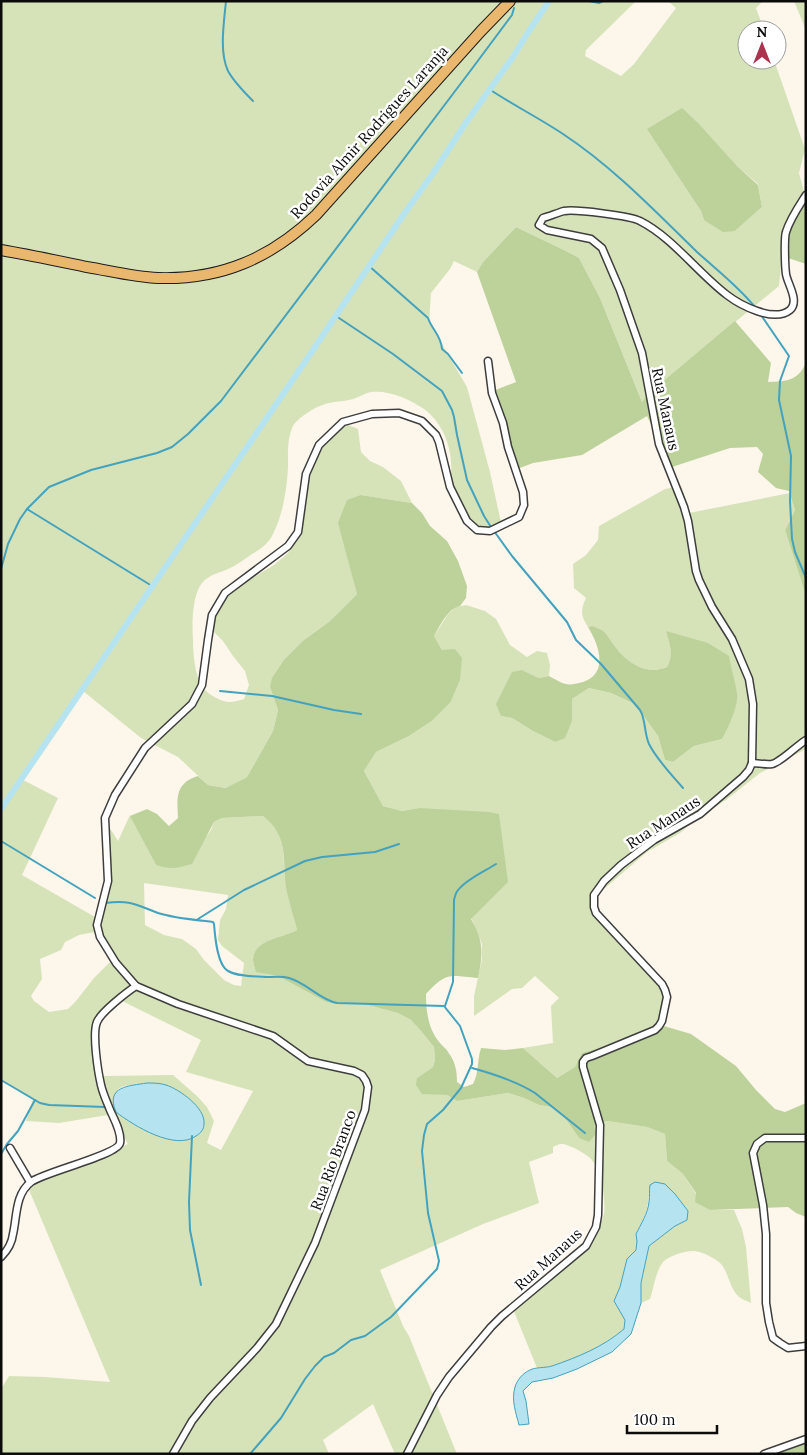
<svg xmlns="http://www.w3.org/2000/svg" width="807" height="1455" font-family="Lora,serif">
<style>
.green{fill:#d6e3b9;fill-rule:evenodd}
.forest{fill:#bdd29a}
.water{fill:#b5e3ef;stroke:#43a2be}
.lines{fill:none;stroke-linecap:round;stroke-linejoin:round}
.stream{stroke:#43a2be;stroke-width:2}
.canal{stroke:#b5e3ef;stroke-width:6}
.street-casing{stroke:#3e3e3e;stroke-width:9}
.primary-casing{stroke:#1c1c1c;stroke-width:12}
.street{stroke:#fff;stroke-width:6}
.primary{stroke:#eab76e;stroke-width:10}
.labels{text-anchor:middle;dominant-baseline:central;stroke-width:5;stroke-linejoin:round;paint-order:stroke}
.street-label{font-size:15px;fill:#0b0b0b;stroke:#fff}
</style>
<rect width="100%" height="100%" fill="#fdf6eb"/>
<g class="green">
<path d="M1 1H636L586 50 585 56 621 76 634 64 676 8 668 1H763L756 8 764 30H747V60H774L805 149 799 173 804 192 792 214 784 234 779 286 648 394 642 402 600 298 579 258 566 251 516 227 483 262 477 272 454 261 450 269 431 293 429 322 467 387 490 472 500 518 504 528 476 535 449 487C456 459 447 426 424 409 409 399 389 390 371 392 365 393 359 397 353 399 342 402 330 401 320 406 313 408 296 420 293 426 287 438 288 454 288 467 287 489 283 514 273 534 269 543 261 549 252 554 245 559 237 565 230 568 220 573 210 574 203 582 192 593 192 625 193 640 193 654 195 677 203 688 209 695 220 701 229 702 234 702 240 700 244 699L249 685 245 671 233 656 223 641 211 629 216 614 224 600 231 592 241 585 274 565 288 553 299 533 306 502 307 489 311 472 322 446 332 436 346 424 358 429 361 452 370 461 383 467 401 481 412 503 361 495 349 561 357 594 330 621 304 640 270 687 278 710 273 731 247 777 227 788 208 785 178 757 141 738 83 691 61 726 23 780 58 798 22 875 95 917 110 882 106 822 118 841 130 815 156 865 200 846 211 830 214 822 222 818 263 816C289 836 281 853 286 880 289 897 293 914 297 930 283 938 253 939 253 960 253 963 255 968 256 971L278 976 326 1002 336 1004H364L398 1013 411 1020 421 1031 434 1047 435 1060 433 1067 417 1078 438 1094 447 1095 457 1101 508 1093 524 1098 539 1105 551 1107 565 1118 579 1138 594 1126 607 1121 647 1127 665 1134 667 1161 683 1174 696 1194 710 1210H734L742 1229 746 1247 751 1303C747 1301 741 1299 738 1296 730 1288 729 1275 722 1265 717 1259 703 1252 695 1251 686 1250 668 1256 663 1262 655 1273 654 1287 650 1299L641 1303V1283L649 1246 675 1226 687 1220 688 1211 675 1194 649 1191C649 1209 644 1218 636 1234L637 1241 636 1250 627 1259 620 1287 614 1300 625 1320 624 1329C603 1346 565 1367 537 1368L513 1309C542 1286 573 1266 594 1234 598 1228 602 1221 604 1214 605 1207 604 1197 603 1191 601 1179 599 1168 591 1159 587 1154 567 1143 561 1144 558 1144 556 1146 553 1147V1153L529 1162 539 1203 483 1224 380 1270 403 1326 409 1336 457 1454H395L373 1404 323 1440 329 1454H1V1389L9 1376 45 1377 110 1382 27 1185 128 1144 117 1125 108 1115 59 1123 26 1121 33 1099 1 1079ZM648 129 736 165 758 184 762 207 735 231 704 220 701 211ZM144 883 228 895 226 909 220 920 218 940 222 946 244 963 241 986 234 985 224 980 204 960 196 949 182 939 164 935 145 925ZM100 931 113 959 94 978 76 1001 68 1009 49 1012 34 1001 31 996 42 979 40 959 61 950 65 942 79 935ZM120 1000 201 1040 186 1072 253 1091 221 1150 207 1143 214 1121 207 1107 197 1096 173 1075 104 1076 97 1075 96 1023ZM147 1083C163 1083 174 1088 187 1097L147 1131 116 1112 118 1089 124 1086Z"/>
<path d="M794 1H806V30Z"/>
<path d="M681 486 686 500 689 513 790 493 795 510 785 530 806 596V749L760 773 726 800 696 819 680 833 647 852 597 895 592 913 667 991V1002L664 1026 632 1039 583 1053 575 1067 557 1078 523 1048 553 1043 551 1006 559 998 535 976 522 988 512 989 474 1016V996L482 959V944L474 924 419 808 402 811 383 806 364 771 376 752 409 736 432 721 450 703 442 650 434 636 448 614 456 607 466 605 485 611 496 619 510 645 527 657 537 651 547 653 550 665 549 676 539 678 522 670 501 716 512 718 533 731 555 742 572 721V699L589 688 611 693 635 704 658 736 665 760 673 762 694 746 722 739 737 694 733 679 667 631C670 645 674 654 667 667 643 676 628 662 613 645 607 638 599 632 592 626L588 627C581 616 580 611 586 598L574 588 573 564 586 555 598 540 599 526 665 489Z"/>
</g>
<g class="forest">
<path d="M682 108 698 123 736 165 758 185 762 207 735 231 723 232 704 220 701 211 647 129Z"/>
<path d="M804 192 806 193V264L782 256 792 214Z"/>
<path d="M516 227 566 251 579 258 600 298 642 402 648 394 735 321 771 363 768 382C786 381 797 382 806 363V596L785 530 795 510 789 491 776 488 758 472 763 454 757 447 730 448 672 467 647 416 582 455 533 463 512 471 493 391 516 382 477 272 483 262Z"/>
<path d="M361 495 412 503 422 513 430 526 447 541 458 561 467 586 466 598 460 606C447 609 440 626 434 636L442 650 455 649 462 658 460 680 450 703 432 721 409 736 376 752 364 771 383 806 402 811 419 808 489 812 499 814 508 882 471 919C484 941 483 954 478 978 449 975 446 972 426 994 426 1011 428 1029 440 1043 442 1046 446 1048 448 1052 455 1061 457 1070 457 1082L464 1087 473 1084C479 1073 477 1060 481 1048L505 1050 523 1048 557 1078 575 1067 582 1053 632 1039 664 1026 691 1034 736 1066 756 1090 775 1109 785 1112 806 1103V1217L796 1213 788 1207 710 1210 695 1202 696 1193 683 1174 667 1161 665 1134 647 1127 607 1121 594 1126 596 1134 589 1142 579 1138 565 1118 551 1107 539 1105 524 1098 508 1093 457 1101 447 1095 422 1094 416 1085 417 1078 433 1067 435 1060 434 1047 421 1031 411 1020 398 1013 364 1004H336L326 1002 278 976 256 972C255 968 253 963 253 960 253 939 283 938 297 930 294 918 290 905 287 892 281 862 291 838 263 816L222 818 214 822 192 864C178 868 170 870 156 865L130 816 147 809 157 814 169 826 178 818C177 798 175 783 198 776L208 785 226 788 247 777 273 731 278 710 270 687 272 678 284 660 304 640 330 621 357 594 338 523 347 500Z"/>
<path d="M592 626C595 627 600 629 603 631 607 634 610 640 613 644 626 662 645 676 667 667 674 654 670 645 666 631L708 643 729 656C731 668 735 681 737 693 739 705 728 728 722 739L694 746 673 762 665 760 658 736 635 704 611 693 589 688 572 699V721L565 738 555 742 533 731 512 718 501 716 496 704 512 672 522 670 539 678 549 676C564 684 566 687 583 682 609 673 599 645 588 627Z"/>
<path d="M806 1441V1454H766Z"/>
</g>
<g class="water">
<path d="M147 1083C154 1083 160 1083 166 1085 179 1089 206 1108 204 1124 204 1129 201 1133 196 1136 175 1151 134 1126 116 1112 105 1086 129 1086 147 1083Z"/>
<path d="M655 1182 665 1184 675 1194 688 1211 687 1220 675 1226 649 1246 641 1283V1303L631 1334 612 1352 577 1369 553 1378 532 1382 523 1391 526 1401 529 1424 519 1425C516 1413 511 1400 515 1387 517 1380 523 1373 530 1370 535 1367 546 1368 552 1366 578 1357 603 1347 624 1329L625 1320 614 1301 620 1287 627 1259 636 1250 637 1241 636 1234C641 1224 648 1213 649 1202 650 1196 649 1191 650 1185Z"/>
</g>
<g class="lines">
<g class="stream">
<path d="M226 1C224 22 219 52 228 71 234 82 244 92 253 101"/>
<path d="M589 1 599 3 603 1"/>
<path d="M489 89C513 105 539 118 563 134 613 167 655 211 697 252 717 270 738 286 755 307"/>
<path d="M369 266 428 318C432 330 441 335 442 349L448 354 462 373"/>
<path d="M761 315 789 356 780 381 779 400 791 456 790 501 792 539 795 552 806 578"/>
<path d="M336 316 393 354 442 391 452 410 454 417 457 435 467 480 484 516 491 527"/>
<path d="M27 509 152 586"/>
<path d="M494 531 512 556 567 622 576 640 601 664 640 710C646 720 644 733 649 744 657 760 671 774 683 788"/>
<path d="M1 569 8 544 20 519 27 509 49 487 91 470 157 453 172 447 188 434 221 401 474 66 512 15 514 8"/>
<path d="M220 691 272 696 334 710 361 714"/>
<path d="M1 841 95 898"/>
<path d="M105 903C131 900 134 904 158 913 173 918 196 920 213 922L214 924C215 936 217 965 228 971 239 977 254 976 266 977 273 977 282 976 289 978 307 983 320 1000 337 1003L444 1006 460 1026 472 1059V1064L461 1088 443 1110 427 1124 424 1135 422 1151 428 1213 439 1261 437 1269 391 1317 365 1336 351 1340 334 1353 324 1357 315 1366 305 1379 281 1418 250 1454"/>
<path d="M198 919 244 890 305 861 322 857 375 852 399 844"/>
<path d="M445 1006 453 982 454 900C455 896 456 891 459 889 467 879 485 871 496 864"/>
<path d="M472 1068C494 1074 516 1081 535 1093L585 1133"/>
<path d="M1 1080 40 1103 49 1105 105 1107"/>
<path d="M192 1136 189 1202 190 1230 201 1285"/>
<path d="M1 1154 7 1144 18 1131 35 1100"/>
</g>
<path class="canal" d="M1 809 313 350 404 214 434 172 465 124 513 57 527 34 549 1"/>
<defs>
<g id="street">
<path d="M752 763C758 763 766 765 772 764 781 762 796 746 806 740"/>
<path d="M806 1138H765L757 1144 753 1153 763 1205 766 1234V1303L769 1322 773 1338 780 1343 788 1348 806 1346"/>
<path d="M10 1148 30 1182"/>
<path d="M1 1257C7 1251 12 1243 13 1234 17 1217 15 1194 31 1182 44 1172 118 1155 120 1143 122 1133 114 1119 110 1110 107 1102 103 1094 101 1085 98 1072 92 1034 97 1022 101 1012 127 992 136 986"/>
<path d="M173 1454 192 1421 210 1398 257 1348 276 1324 315 1243 365 1110 368 1087 366 1081 362 1075 354 1071 308 1061 273 1036 178 1004 136 986 116 963 100 937 97 925 108 881 105 818 115 795 145 748 192 704 202 685 208 640 212 615 225 593 288 546 298 532 306 474 319 445 343 422 372 414 399 413 422 421 436 435 439 442 450 487 467 521 477 530 490 531 519 517 524 505 523 492 508 447 503 423 492 393 488 361"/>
<path d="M407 1454 437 1395 449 1377 491 1327 502 1316 586 1246 596 1227 598 1215 600 1125 583 1067V1062L586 1058 592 1056 655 1030 659 1026 662 1021 667 997 665 990 662 984 596 913 594 907V895L604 881 621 865 654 840 700 814 743 777 749 770 752 763 753 704 749 679 732 639 712 607 699 580 696 571 688 521 684 507 659 444 642 353 620 290 602 248 591 239 547 230 539 225 543 218C550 216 557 213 564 211 575 209 631 216 640 221 672 237 698 273 727 295 740 305 774 323 790 310 800 301 787 283 786 274 785 267 784 238 786 232 790 219 799 206 806 195"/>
<path d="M764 1454 806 1439"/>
</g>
<path id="primary" d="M1 250C30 255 58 261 87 267 111 271 134 277 158 278 221 280 271 258 316 215L481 31 510 1"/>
</defs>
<use href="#street" class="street-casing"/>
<use href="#primary" class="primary-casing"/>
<use href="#street" class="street"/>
<use href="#primary" class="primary"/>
</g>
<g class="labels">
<g class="street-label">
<text transform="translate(369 132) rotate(-48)">Rodovia Almir Rodrigues Laranja</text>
<text transform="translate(666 409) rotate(78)">Rua Manaus</text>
<text transform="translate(663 822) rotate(-33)">Rua Manaus</text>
<text transform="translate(333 1160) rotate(-70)">Rua Rio Branco</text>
<text transform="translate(548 1259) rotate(-42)">Rua Manaus</text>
</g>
</g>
<rect width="807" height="1455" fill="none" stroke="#0b0b0b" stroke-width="5"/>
<g transform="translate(762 45)"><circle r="24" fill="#ffffff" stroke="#9d9d9d"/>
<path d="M0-4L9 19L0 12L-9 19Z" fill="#ac324d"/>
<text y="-8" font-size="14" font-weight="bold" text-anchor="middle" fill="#0b0b0b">N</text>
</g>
<path d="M627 1425v8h90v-8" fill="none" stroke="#0b0b0b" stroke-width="2.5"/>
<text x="634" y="1425" font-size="15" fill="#0b0b0b" stroke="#ffffff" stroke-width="4" paint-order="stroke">100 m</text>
</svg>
